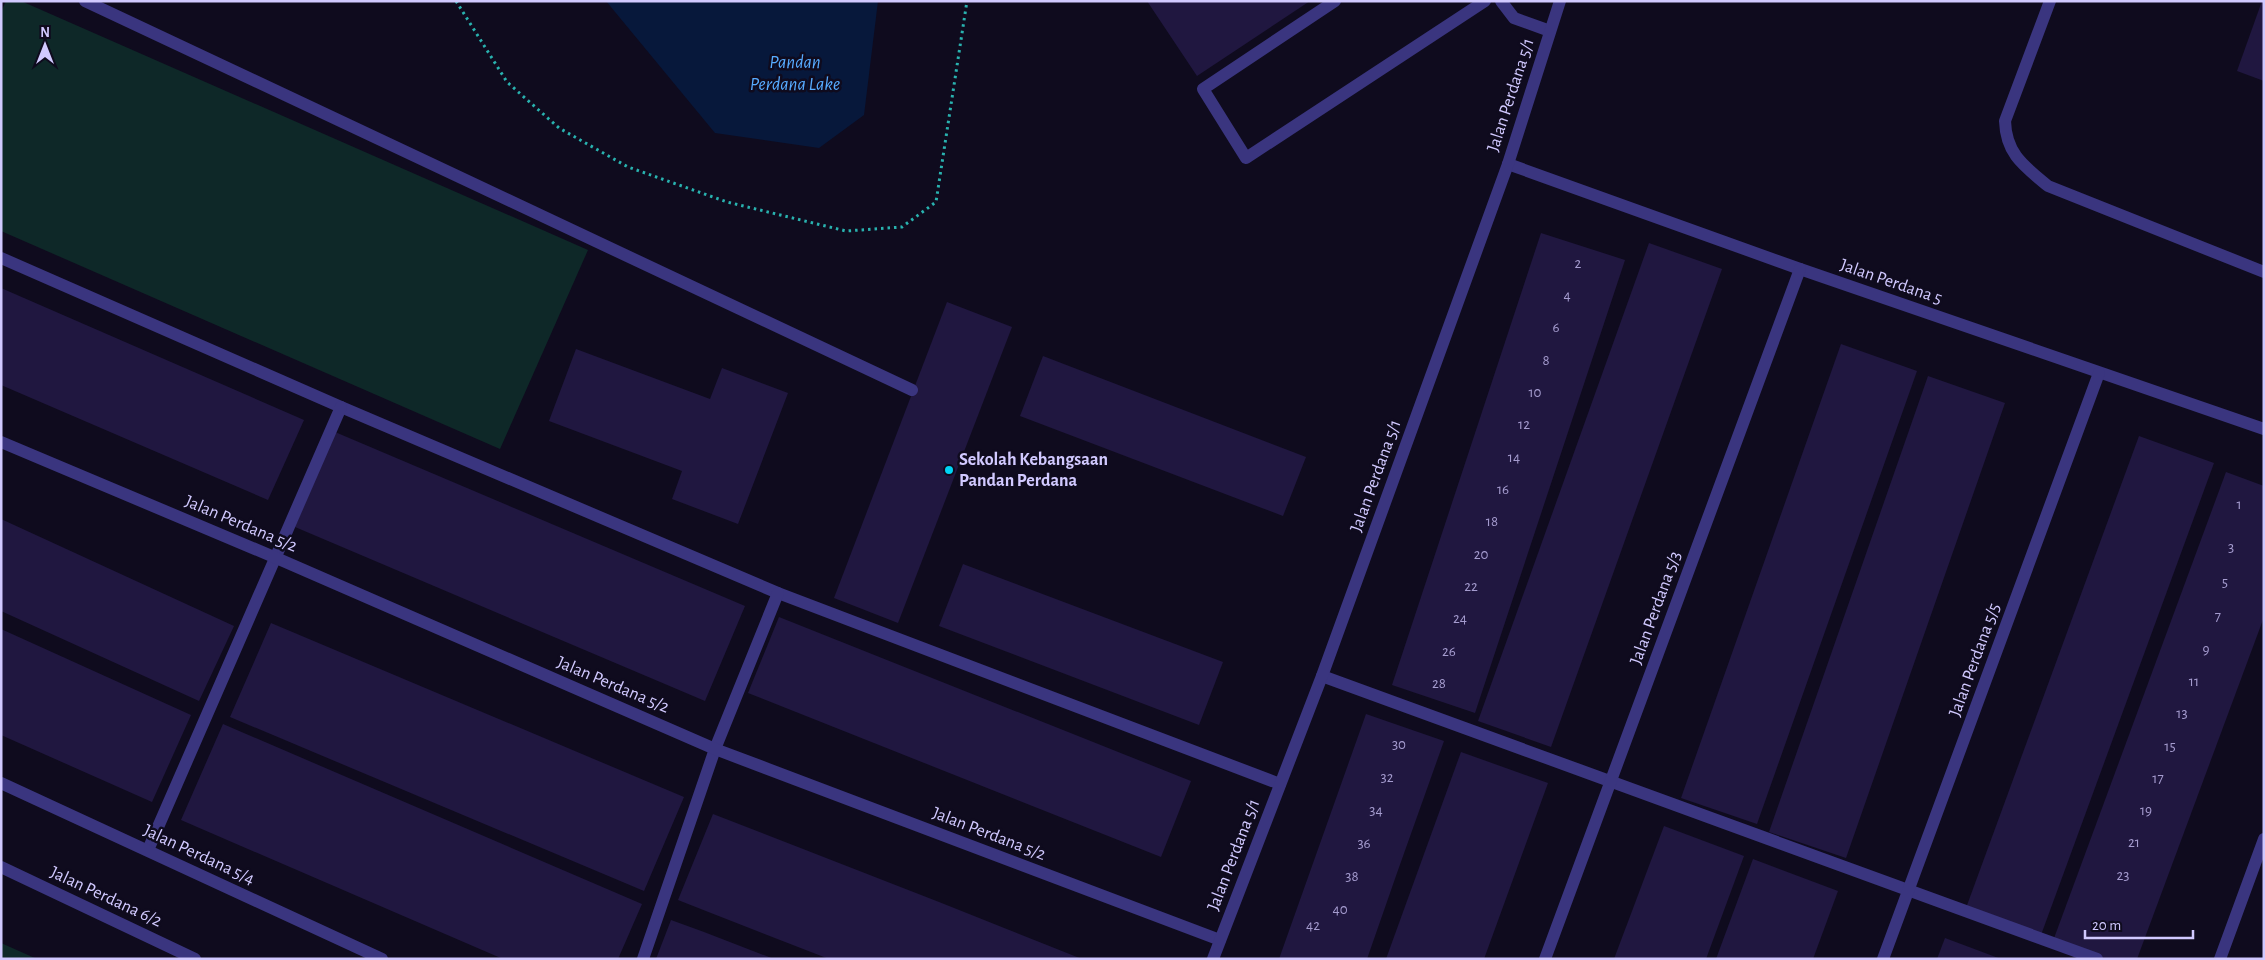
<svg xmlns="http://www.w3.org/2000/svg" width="2265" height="960" font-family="'Alegreya Sans',sans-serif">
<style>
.green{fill:#0e2828}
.water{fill:#07183b}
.building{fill:#201740}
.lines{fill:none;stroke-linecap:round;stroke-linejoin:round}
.path{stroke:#29b2af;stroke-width:3;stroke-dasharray:2.5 4;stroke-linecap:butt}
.service{stroke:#3a357f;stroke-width:12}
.minor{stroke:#3a357f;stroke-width:12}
.tertiary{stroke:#3a357f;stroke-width:12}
.poi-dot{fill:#00d3f4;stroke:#0f0b1e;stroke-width:2}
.labels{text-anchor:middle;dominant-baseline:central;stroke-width:5;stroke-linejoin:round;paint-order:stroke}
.number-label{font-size:15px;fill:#a59ccf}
.street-label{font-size:18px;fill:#d1c9ff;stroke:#0f0b1e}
.poi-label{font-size:18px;font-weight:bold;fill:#d1c9ff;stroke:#0f0b1e;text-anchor:start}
.water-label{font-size:19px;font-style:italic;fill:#57abff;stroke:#0f0b1e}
</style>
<rect width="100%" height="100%" fill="#0f0b1e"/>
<g class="green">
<path d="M6 1H21L588 250 500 449 1 231V12Z"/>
<path d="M1 943 37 959H1Z"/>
</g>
<path class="water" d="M606 1H878L864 115 819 148 715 133Z"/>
<g class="building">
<path d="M1147 1H1310L1197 76Z"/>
<path d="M2262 1H2264V81L2237 71Z"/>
<path d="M1541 233 1625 260 1475 713 1392 685Z"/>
<path d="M1649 243 1722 269 1551 747 1478 721Z"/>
<path d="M1 288 304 420 268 500 1 385Z"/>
<path d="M947 302 1012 327 898 623 834 598Z"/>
<path d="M1841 344 1917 371 1757 824 1681 798Z"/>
<path d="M576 349 710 399 722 368 788 393 738 524 672 499 682 471 549 421Z"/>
<path d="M1043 356 1306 457 1283 516 1020 416Z"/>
<path d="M1928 376 2005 403 1846 858 1769 832Z"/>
<path d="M335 432 745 606 705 701 295 527Z"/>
<path d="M2139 436 2214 463 2041 935 1966 908Z"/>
<path d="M2226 472 2264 486V617L2137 959H2102L2053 941Z"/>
<path d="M1 519 234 626 199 701 1 611Z"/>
<path d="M963 564 1223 662 1199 725 939 626Z"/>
<path d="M779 617 1191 781 1161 857 748 693Z"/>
<path d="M271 623 684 797 644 891 230 717Z"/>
<path d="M1 629 191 715 152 802 1 735Z"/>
<path d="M1366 714 1444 741 1397 873 1367 959H1279Z"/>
<path d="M223 724 642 904 618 959H503L181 820Z"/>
<path d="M1461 752 1548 783 1484 959H1386Z"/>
<path d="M713 814 939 902 1082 959H829L711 913 678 900Z"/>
<path d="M1664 826 1744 856 1706 959H1614Z"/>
<path d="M1753 859 1838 891 1813 959H1716Z"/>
<path d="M671 920 704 932 774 959H656Z"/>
<path d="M1945 938 2001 959H1937Z"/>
</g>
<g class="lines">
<path class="path" d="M456 1 507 82 559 128 628 167 727 202 846 231 902 227 936 202 967 1"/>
<g class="service">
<path d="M85 1 912 390"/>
<path d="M2050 1 2005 121C2006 154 2024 166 2048 186L2264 272"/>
<path d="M1 258 341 407 778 593 1280 784"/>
<path d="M1322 676 2097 959"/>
<path d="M148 850 341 407"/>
<path d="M643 959 715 749 778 593"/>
</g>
<g class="minor">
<path d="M1335 1 1203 89 1246 158 1485 1"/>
<path d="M1501 1 1514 18 1550 31"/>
<path d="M1508 164 1800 269 2264 429"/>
<path d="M1 442 274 557 715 749 1220 940"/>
<path d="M1 783 382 959"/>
<path d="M1213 959 1322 676 1508 164 1560 1"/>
<path d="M1545 959 1800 269"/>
<path d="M1883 959 2099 373"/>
<path d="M2220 959 2264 839"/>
</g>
<path class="tertiary" d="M1 867 195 959"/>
</g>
<circle class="poi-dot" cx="949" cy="470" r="5"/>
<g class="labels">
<g class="number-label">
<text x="1578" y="263">2</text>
<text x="1567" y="295">4</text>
<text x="1556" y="327">6</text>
<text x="1546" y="360">8</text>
<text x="1535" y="392">10</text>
<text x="1524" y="424">12</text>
<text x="1514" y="457">14</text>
<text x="1503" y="489">16</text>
<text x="2239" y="504">1</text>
<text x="1492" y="521">18</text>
<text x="2231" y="547">3</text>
<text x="1481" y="554">20</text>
<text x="2225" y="582">5</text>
<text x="1471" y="586">22</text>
<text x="2218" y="616">7</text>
<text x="1460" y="618">24</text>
<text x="2206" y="649">9</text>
<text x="1449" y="651">26</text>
<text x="2194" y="681">11</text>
<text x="1439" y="683">28</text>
<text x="2182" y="713">13</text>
<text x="1399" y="744">30</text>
<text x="2170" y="746">15</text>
<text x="1387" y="777">32</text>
<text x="2158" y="778">17</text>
<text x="1376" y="810">34</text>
<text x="2146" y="810">19</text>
<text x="2134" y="842">21</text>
<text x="1364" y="843">36</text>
<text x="2123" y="875">23</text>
<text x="1352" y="876">38</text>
<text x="1340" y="909">40</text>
<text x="1313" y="925">42</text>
</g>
<g class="street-label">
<text transform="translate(1511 95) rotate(-72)">Jalan Perdana 5/1</text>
<text transform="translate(1891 282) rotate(19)">Jalan Perdana 5</text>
<text transform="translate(1376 476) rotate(-70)">Jalan Perdana 5/1</text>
<text transform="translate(241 524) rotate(23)">Jalan Perdana 5/2</text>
<text transform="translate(1656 608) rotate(-70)">Jalan Perdana 5/3</text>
<text transform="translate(1975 660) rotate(-70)">Jalan Perdana 5/5</text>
<text transform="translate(613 685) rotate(23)">Jalan Perdana 5/2</text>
<text transform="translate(989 834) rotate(21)">Jalan Perdana 5/2</text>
<text transform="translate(199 855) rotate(25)">Jalan Perdana 5/4</text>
<text transform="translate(1234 855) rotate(-69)">Jalan Perdana 5/1</text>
<text transform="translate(106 897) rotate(25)">Jalan Perdana 6/2</text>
</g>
<g class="poi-label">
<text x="959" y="460">Sekolah Kebangsaan<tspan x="959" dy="21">Pandan Perdana</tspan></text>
</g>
<g class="water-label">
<text x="795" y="62">Pandan<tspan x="795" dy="22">Perdana Lake</tspan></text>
</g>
</g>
<rect width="2265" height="960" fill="none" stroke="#d1c9ff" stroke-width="5"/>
<g transform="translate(45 45)" stroke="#0f0b1e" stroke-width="4" paint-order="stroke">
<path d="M0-4L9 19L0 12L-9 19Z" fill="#d1c9ff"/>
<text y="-8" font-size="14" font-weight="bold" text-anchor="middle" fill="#d1c9ff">N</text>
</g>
<path d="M2085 930v8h108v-8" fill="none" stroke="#d1c9ff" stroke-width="2.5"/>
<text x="2092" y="930" font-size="15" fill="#d1c9ff" stroke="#0f0b1e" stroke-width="4" paint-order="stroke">20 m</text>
</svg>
